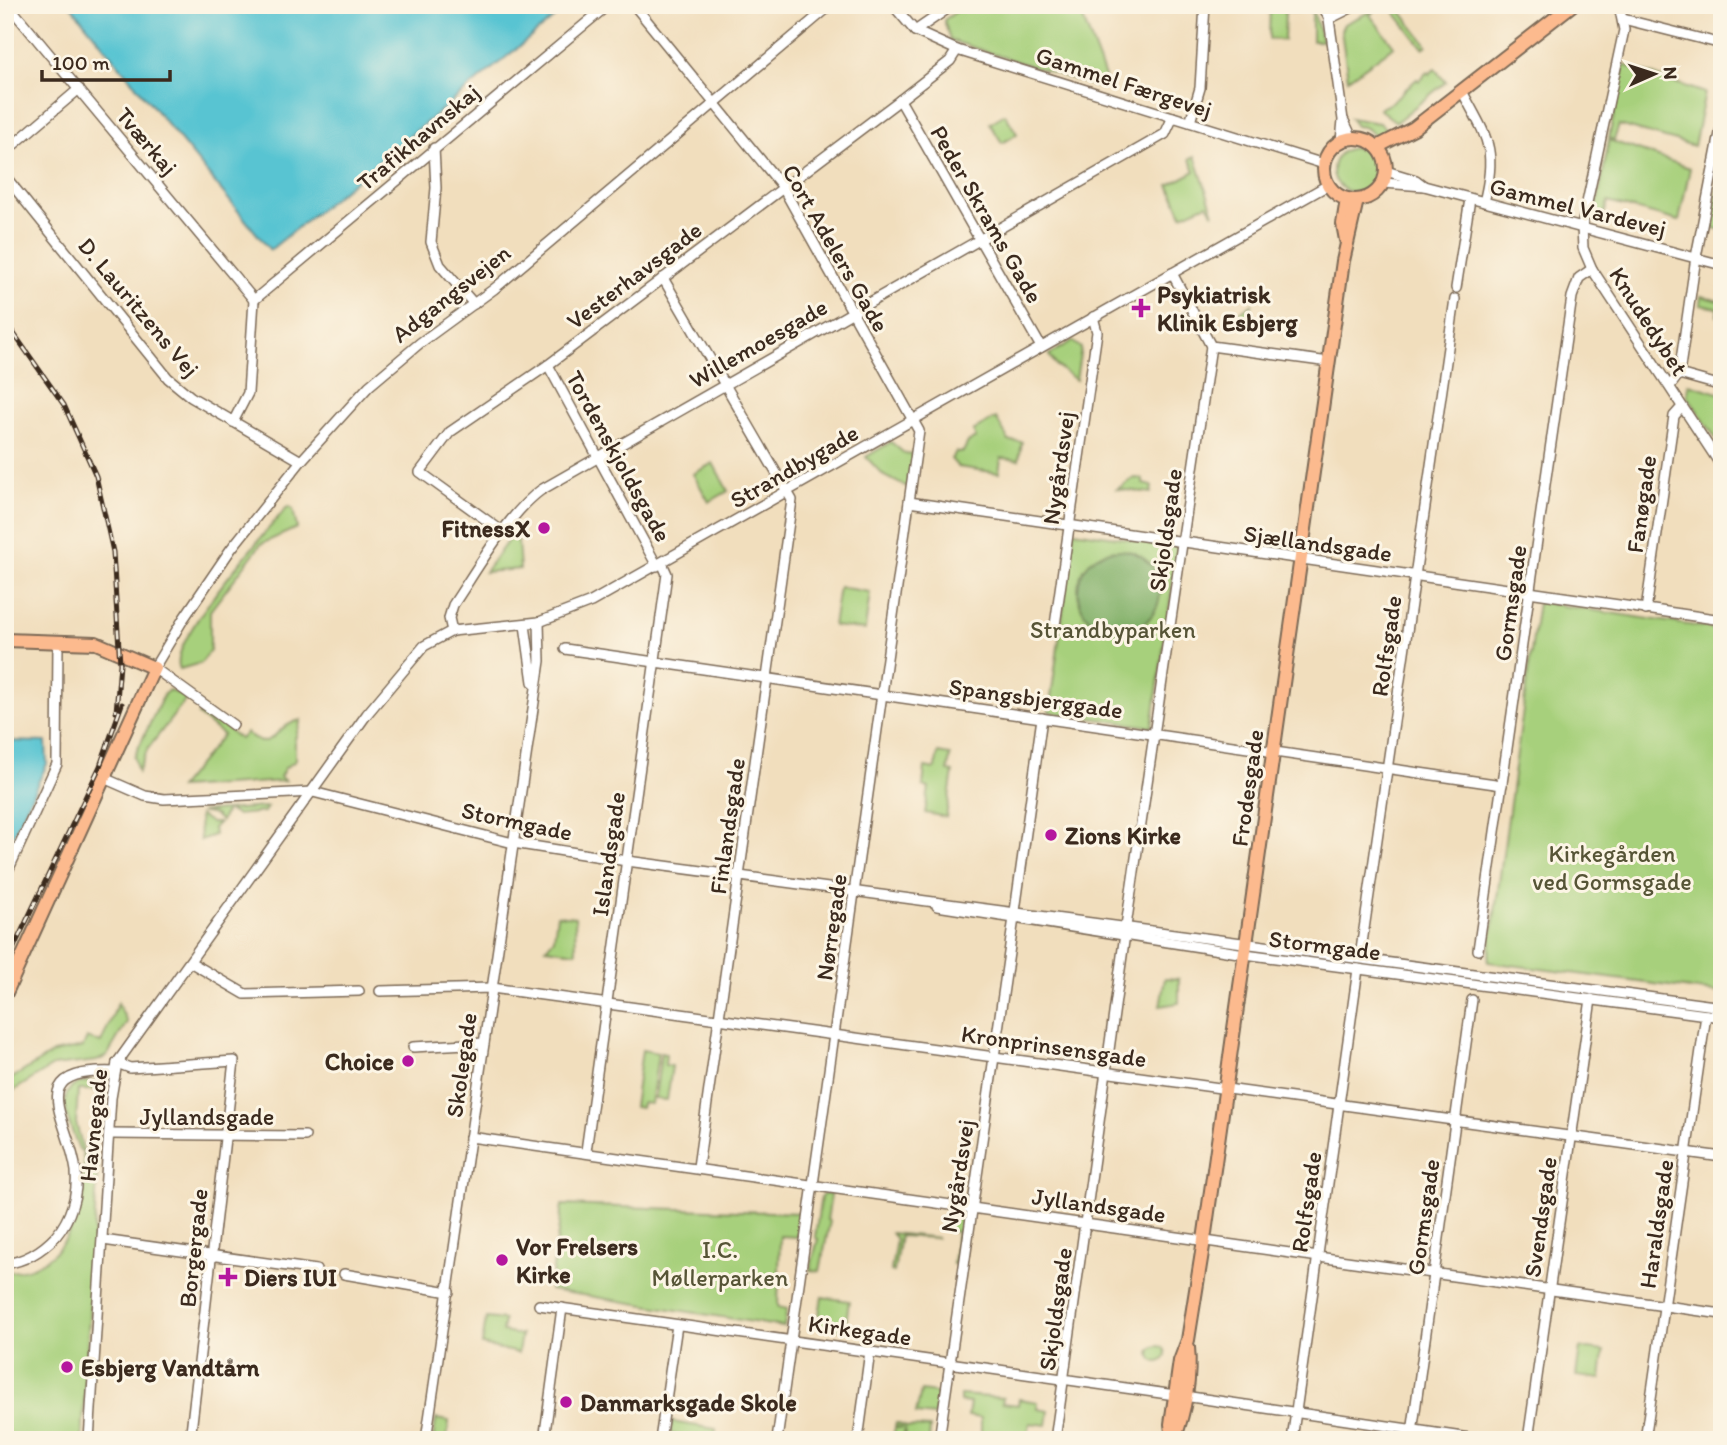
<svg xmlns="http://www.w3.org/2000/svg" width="1727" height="1445" font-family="Itim,sans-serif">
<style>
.green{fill:#a7d07c;stroke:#717d4d;stroke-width:2}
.forest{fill:#85b26c;stroke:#606e45;stroke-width:2}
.water{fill:#59c4d2;stroke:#4a7778;stroke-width:2}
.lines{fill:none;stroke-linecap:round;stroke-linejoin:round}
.minor-casing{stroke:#7b6956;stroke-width:12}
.major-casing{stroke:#7b6956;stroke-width:16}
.minor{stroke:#fff;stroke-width:9}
.major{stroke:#fcba8e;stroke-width:12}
.rail-casing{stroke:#3b2a1e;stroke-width:5}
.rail{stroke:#fcf5e5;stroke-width:2.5;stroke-dasharray:8;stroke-linecap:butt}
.poi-dot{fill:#b5179e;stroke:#fcf5e5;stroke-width:2.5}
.labels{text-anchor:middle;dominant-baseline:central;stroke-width:6;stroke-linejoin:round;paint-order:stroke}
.street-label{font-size:24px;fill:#3b2a1e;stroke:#fcf5e5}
.poi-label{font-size:24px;font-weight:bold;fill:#3b2a1e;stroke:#fcf5e5;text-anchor:start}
.park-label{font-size:24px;fill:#565436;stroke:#fcf5e5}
</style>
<rect width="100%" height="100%" fill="#fcf5e5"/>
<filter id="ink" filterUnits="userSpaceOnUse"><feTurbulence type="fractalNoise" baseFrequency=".0143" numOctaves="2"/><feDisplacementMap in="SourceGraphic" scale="14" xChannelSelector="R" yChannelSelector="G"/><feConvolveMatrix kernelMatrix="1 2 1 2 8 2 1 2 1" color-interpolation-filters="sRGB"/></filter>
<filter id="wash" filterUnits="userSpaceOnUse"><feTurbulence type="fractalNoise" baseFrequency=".00686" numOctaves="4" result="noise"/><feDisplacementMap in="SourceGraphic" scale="28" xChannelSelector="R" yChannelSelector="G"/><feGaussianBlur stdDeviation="1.57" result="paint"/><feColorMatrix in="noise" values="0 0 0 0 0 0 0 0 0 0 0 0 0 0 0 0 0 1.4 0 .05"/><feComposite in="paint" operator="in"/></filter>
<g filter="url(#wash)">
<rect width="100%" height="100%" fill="#f1debd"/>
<g class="green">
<path d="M966 5H1078L1105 77 1100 88 950 40 944 20Z"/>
<path d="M1270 5 1312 6 1322 41H1312V11H1285L1284 40 1269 39Z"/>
<path d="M1389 5H1396L1427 45 1423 48Z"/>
<path d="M1376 9 1370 15 1394 46 1348 79 1341 30 1344 24Z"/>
<path d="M1624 65 1705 93 1694 146 1619 125 1614 140 1609 138Z"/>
<path d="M1435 69 1446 82 1396 122 1379 109 1389 104 1417 79 1419 81 1427 72 1429 74Z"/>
<path d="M1005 114 1017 134 1002 143 990 123Z"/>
<path d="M1350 118 1379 123 1391 133 1376 136 1364 127 1356 126Z"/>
<path d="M1609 140 1690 168 1679 221 1608 202 1603 218 1595 216Z"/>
<circle cx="1355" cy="170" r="22"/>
<path d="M1195 156 1214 214 1207 204 1182 215 1169 185 1195 171 1190 159Z"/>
<path d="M1720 176H1722V230L1711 227Z"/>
<path d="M1701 296 1722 302V316L1717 315 1718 308 1700 305Z"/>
<path d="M1252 304 1249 322 1229 319Z"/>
<path d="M1072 341 1081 348 1076 380 1057 366 1049 355Z"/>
<path d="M1689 384 1722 394V448L1687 395Z"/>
<path d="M996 418 1009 441 1022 442 1019 460 1001 458 999 473 958 467 951 459 956 452H963L968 442 976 438 973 431Z"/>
<path d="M891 442 904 453 914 454 907 487 884 476 866 457Z"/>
<path d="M713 463 728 491 709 502 693 474Z"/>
<path d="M1134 478 1143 479V484L1152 486 1151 493 1117 489Z"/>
<path d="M288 506 293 509 297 528 261 544 210 611V651L201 663 180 669C165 643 268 530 288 506Z"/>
<path d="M517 528 520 569 485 572Z"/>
<path d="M1074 531 1178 546 1152 727 1049 712Z"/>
<path d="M839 587 870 592 865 630 833 626Z"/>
<path d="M1538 602 1722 630V993L1488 962Z"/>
<path d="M169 690 187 698 147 750 138 772 134 757 164 694Z"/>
<path d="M203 710 240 739 246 733 260 742C274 743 279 724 301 720L295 739V761L285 768 280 777 285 781 179 788 223 735 198 715Z"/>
<path d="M938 753 950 755 948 771 953 772 946 817 925 813 929 788 923 786 925 767 935 769Z"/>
<path d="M267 807 264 812 237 815 226 810 221 821 215 815 200 812Z"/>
<path d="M199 815 211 823H218L213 828 214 835 200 840Z"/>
<path d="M557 915 575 917 576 952 546 948 554 938Z"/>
<path d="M1165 978 1179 979V1003L1160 1006Z"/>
<path d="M118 1003 127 1022 107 1056 97 1061 53 1066 5 1096V1083L9 1080 53 1053 83 1047 87 1038 101 1043Z"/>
<path d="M642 1050 658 1053 651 1104 642 1103 641 1108 634 1107Z"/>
<path d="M661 1053 666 1054 665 1065 672 1066 667 1100 655 1099Z"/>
<path d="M94 1081 101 1090H78L76 1123 84 1153 79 1149C69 1121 47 1083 94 1081Z"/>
<path d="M83 1154 98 1160 82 1440H5V1272C67 1272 89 1205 83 1154Z"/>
<path d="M825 1194 831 1195 827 1220 830 1221 820 1271 810 1270 818 1239 815 1237 821 1196Z"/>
<path d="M562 1205 799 1213 797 1237 780 1236 778 1307 787 1309 784 1327 550 1290Z"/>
<path d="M950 1210 962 1214 956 1264H953L957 1232 946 1230Z"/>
<path d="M891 1233 938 1238 900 1236 894 1272 891 1271 896 1239Z"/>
<path d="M822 1297 849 1301 845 1330 817 1326Z"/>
<path d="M486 1318 504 1320 502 1332 521 1335 518 1353 482 1345Z"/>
<circle cx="1158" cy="1354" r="8"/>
<path d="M1580 1348 1604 1351 1601 1379 1576 1376Z"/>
<path d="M921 1391 937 1393 935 1416 916 1414Z"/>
<path d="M960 1395 1003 1398 1002 1403 1018 1405 1019 1399 1038 1402V1409L1049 1411 1047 1425 1030 1423 1027 1440H981V1418L968 1416 970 1403 960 1402Z"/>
<path d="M436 1419 449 1421 447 1440H433Z"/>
<path d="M672 1422 716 1429 715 1440 670 1434Z"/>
<path d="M896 1423 907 1427 930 1428 929 1440 905 1438V1428L903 1439 893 1438 895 1428H903L895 1427Z"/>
</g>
<circle class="forest" cx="1119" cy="591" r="41"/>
<g class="water">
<path d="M70 5H570L270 250Z"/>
<path d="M5 741 46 742 47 764 5 852Z"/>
</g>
</g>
<g filter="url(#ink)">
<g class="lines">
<defs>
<g id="minor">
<path d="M634 5 782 186 919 431 777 1440"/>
<path d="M893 5 915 31 957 50 1324 164"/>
<path d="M1323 5 1329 19 1343 120 1341 141"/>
<path d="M1619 5 1624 30 1582 226 1583 248 1592 269 1722 467"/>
<path d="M10 7 254 300"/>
<path d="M1329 19 1357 5"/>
<path d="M1623 19 1722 44"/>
<path d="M915 31 953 5"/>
<path d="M1462 91C1486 137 1498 147 1484 202"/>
<path d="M900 100 1041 347"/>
<path d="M1344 121 1352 138"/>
<path d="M1190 122 1200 88 1205 5"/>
<path d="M434 148 436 188 431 242 440 265 474 304"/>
<path d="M5 152 79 89"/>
<path d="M1386 171 1416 180 1424 186"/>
<path d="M5 176 168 378 191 397 301 461"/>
<path d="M1383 183 1424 186 1722 265"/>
<path d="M1172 273 1211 346 1329 362"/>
<path d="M663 278 792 500 698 1167"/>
<path d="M1456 288 1470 199"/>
<path d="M254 300 608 5"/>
<path d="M548 365 657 566"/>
<path d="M1679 374 1722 386"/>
<path d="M1670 386 1679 374 1696 257 1722 123"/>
<path d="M233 422 248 393 254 300"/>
<path d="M909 502 1722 620"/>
<path d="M503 532 420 472 450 432 548 365 900 100 950 61 957 50"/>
<path d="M1646 610 1674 416 1682 407"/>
<path d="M525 625 533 682"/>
<path d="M1055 625 1097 332 1093 317"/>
<path d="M452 631 449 618 453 605C476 571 508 514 541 490L1165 134 1173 117"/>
<path d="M565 649 1502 785"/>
<path d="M233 725 154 668 184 618 231 549 301 461 369 386 420 343 494 289 831 5"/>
<path d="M106 779 145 796 164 799 313 792 513 843 627 861 1722 1007"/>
<path d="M5 877 57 764 58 642"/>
<path d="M937 906 1245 954 1722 1017"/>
<path d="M1015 911 1042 718"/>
<path d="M1126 926 1211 346"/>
<path d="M1478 950 1572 297 1579 278 1592 269"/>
<path d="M1360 957 1455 299"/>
<path d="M190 962 245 994 359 991"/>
<path d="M380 991 492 988 1722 1157"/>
<path d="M413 1047 484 1043"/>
<path d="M117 1063 130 1068 234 1061 190 1440"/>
<path d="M109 1134 305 1136"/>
<path d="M470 1137 1722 1314"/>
<path d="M586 1151 667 574 662 563"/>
<path d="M103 1240 316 1270"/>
<path d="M5 1264C26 1261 42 1251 56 1236 71 1218 78 1194 76 1171 69 1118 21 1069 114 1072"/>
<path d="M344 1274 449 1292"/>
<path d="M539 1305 1175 1395"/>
<path d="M1184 1396 1483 1440"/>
<path d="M89 1440 111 1098 117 1063 367 714 424 646 452 631 539 622 591 602 1328 185"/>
<path d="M426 1440 540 661 539 622"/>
<path d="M544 1440 562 1308"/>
<path d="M660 1440 677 1325"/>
<path d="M858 1440 870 1351"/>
<path d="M939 1440 1014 918"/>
<path d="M1055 1440 1125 934"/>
<path d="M1292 1440 1358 969"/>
<path d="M1411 1440 1472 1000"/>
<path d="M1528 1440 1591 999"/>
<path d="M1645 1440 1706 1015"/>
</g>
<g id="major">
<circle cx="1355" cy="169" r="31"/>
<path d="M1377 147 1414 128 1572 5"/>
<path d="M1346 240 1343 224 1347 199"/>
<path d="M5 640 96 643 154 668 5 995"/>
<path d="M1174 1439C1185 1412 1191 1377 1188 1347"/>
<path d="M1173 1440 1171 1424 1180 1361 1188 1340 1204 1240 1343 261 1357 200"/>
</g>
</defs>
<use href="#minor" class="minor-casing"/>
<use href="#major" class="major-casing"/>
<use href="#minor" class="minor"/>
<use href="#major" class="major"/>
<defs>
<g id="rail">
<path d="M5 321 64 405 96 476 113 552 120 664 116 712"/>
<path d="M5 966 100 766 122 704"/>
</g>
</defs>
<use href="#rail" class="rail-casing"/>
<use href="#rail" class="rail"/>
</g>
</g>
<g class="poi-dot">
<path d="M1137.5 297.5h7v7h7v7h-7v7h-7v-7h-7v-7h7z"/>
<circle cx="544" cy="528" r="7"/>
<circle cx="1051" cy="835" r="7"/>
<circle cx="408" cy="1061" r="7"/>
<circle cx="502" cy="1260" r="7"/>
<path d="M224.5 1266.5h7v7h7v7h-7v7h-7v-7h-7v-7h7z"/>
<circle cx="67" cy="1367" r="7"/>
<circle cx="566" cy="1402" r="7"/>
</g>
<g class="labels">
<g class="street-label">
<text transform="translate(1124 82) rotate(18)">Gammel Færgevej</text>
<text transform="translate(418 137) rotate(-40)">Trafikhavnskaj</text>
<text transform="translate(147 141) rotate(50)">Tværkaj</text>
<text transform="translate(1578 207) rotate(14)">Gammel Vardevej</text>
<text transform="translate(987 214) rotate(60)">Peder Skrams Gade</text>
<text transform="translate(836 248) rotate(60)">Cort Adelers Gade</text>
<text transform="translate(634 275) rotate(-37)">Vesterhavsgade</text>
<text transform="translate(451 293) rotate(-38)">Adgangsvejen</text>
<text transform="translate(139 307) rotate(50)">D. Lauritzens Vej</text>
<text transform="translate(1649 321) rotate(57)">Knudedybet</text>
<text transform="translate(758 343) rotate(-30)">Willemoesgade</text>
<text transform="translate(619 456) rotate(61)">Tordenskjoldsgade</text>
<text transform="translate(794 466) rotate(-30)">Strandbygade</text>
<text transform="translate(1058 468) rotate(-82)">Nygårdsvej</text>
<text transform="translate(1641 504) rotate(-82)">Fanøgade</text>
<text transform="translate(1165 530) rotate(-82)">Skjoldsgade</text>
<text transform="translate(1318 543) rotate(8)">Sjællandsgade</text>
<text transform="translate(1510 603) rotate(-82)">Gormsgade</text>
<text transform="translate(1386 646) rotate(-82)">Rolfsgade</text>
<text transform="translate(1036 698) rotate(8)">Spangsbjerggade</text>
<text transform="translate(1247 788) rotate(-82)">Frodesgade</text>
<text transform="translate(517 821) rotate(12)">Stormgade</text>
<text transform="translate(727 826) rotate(-82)">Finlandsgade</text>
<text transform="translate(608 854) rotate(-82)">Islandsgade</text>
<text transform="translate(831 927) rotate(-82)">Nørregade</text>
<text transform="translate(1325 945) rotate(7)">Stormgade</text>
<text transform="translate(1054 1046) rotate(8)">Kronprinsensgade</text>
<text transform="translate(461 1065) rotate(-82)">Skolegade</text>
<text x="207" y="1116">Jyllandsgade</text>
<text transform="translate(93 1125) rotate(-84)">Havnegade</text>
<text transform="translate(957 1176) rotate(-81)">Nygårdsvej</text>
<text transform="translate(1306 1202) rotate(-82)">Rolfsgade</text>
<text transform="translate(1099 1205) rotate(8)">Jyllandsgade</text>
<text transform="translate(1423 1217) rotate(-82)">Gormsgade</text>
<text transform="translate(1540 1217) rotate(-82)">Svendsgade</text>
<text transform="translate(1656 1224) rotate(-82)">Haraldsgade</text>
<text transform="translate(193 1248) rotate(-84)">Borgergade</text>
<text transform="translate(1055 1309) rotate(-82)">Skjoldsgade</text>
<text transform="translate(860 1330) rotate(8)">Kirkegade</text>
</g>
<g class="poi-label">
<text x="1157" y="294">Psykiatrisk<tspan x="1157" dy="28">Klinik Esbjerg</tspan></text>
<text x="530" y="528" text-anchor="end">FitnessX</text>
<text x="1065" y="835">Zions Kirke</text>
<text x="394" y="1061" text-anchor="end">Choice</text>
<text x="516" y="1246">Vor Frelsers<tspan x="516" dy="28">Kirke</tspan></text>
<text x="244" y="1277">Diers IUI</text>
<text x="81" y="1367">Esbjerg Vandtårn</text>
<text x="580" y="1402">Danmarksgade Skole</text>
</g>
<g class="park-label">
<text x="1113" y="629">Strandbyparken</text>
<text x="1612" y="853">Kirkegården<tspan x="1612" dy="28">ved Gormsgade</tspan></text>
<text x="720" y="1249">I.C.<tspan x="720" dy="28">Møllerparken</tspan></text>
</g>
</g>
<rect width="1727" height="1445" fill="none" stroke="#fcf5e5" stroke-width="28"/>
<g transform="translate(1654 74) rotate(87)" stroke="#fcf5e5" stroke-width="5" paint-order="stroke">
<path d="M0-5L12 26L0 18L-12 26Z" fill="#3b2a1e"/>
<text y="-10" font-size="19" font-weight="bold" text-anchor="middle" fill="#3b2a1e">N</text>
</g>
<path d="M42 70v10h128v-10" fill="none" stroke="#3b2a1e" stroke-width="3.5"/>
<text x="52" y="70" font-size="21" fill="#3b2a1e" stroke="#fcf5e5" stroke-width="5" paint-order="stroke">100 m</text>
</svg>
